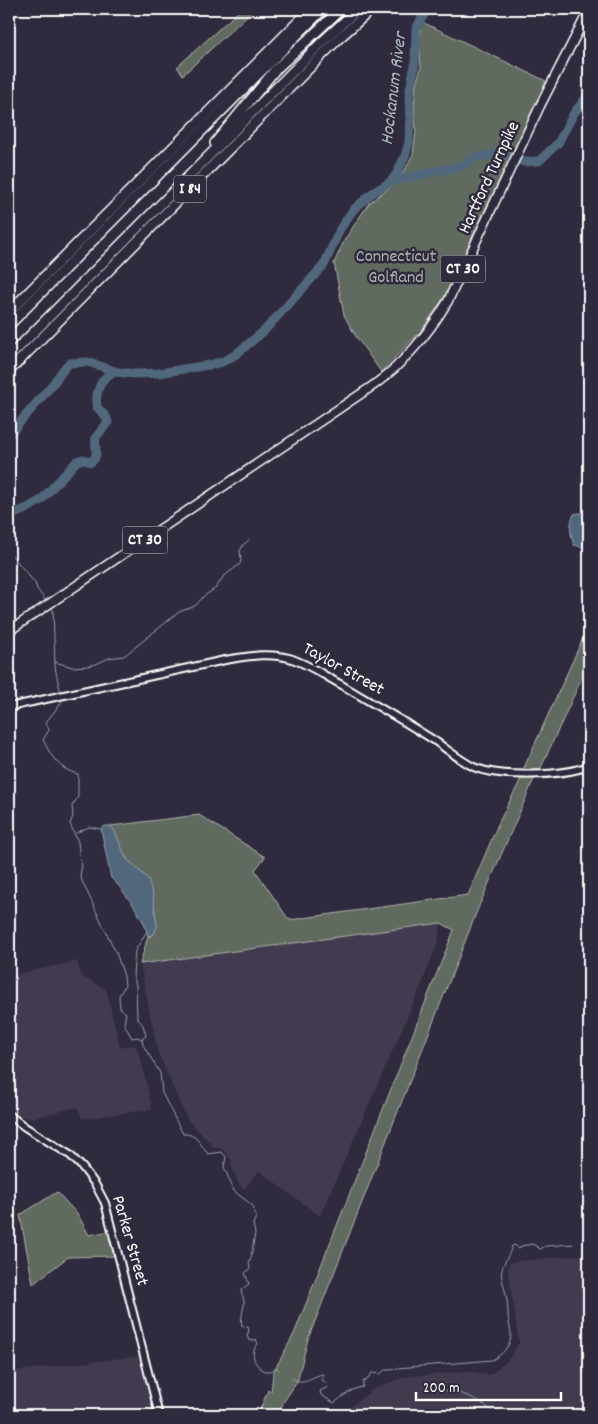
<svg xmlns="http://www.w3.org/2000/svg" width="598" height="1424" font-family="Dekko,sans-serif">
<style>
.built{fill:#433a50}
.green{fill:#606a5e;stroke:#b0b4ae}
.water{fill:#51677b;stroke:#97a4b0}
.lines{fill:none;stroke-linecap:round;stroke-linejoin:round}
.stream{stroke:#97a4b0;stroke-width:1}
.river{stroke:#51677b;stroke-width:9}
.tertiary-casing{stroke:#fff;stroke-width:10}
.primary-casing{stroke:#fff;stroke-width:11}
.motorway-casing{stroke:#fff;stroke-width:12}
.tertiary{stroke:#2f2a3d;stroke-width:6}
.primary{stroke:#2f2a3d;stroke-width:8}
.motorway{stroke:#2f2a3d;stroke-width:9}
.labels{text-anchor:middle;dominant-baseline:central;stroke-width:5;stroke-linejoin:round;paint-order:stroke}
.shield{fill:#2f2a3d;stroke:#c1bfc5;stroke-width:1}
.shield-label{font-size:16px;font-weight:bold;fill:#fff}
.street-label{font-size:18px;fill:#fff;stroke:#2f2a3d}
.park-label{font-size:18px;fill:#b0b4ae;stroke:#2f2a3d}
.water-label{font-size:19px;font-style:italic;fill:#b1bbc4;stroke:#2f2a3d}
</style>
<rect width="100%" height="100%" fill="#2f2a3d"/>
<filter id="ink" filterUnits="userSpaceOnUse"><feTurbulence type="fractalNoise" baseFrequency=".02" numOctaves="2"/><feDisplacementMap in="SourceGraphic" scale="10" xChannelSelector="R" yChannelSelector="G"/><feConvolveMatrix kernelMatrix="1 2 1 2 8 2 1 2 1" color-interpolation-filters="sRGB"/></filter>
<g filter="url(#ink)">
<g class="built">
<path d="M441 923 438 942 421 986 320 1216 259 1171 244 1189 239 1184 232 1168 231 1159 223 1150 214 1147 187 1119 158 1053 140 964Z"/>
<path d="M77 961 81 976 106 989 120 1047 135 1045 141 1059 152 1109 82 1119 77 1107 33 1118 18 1116 9 1102V976Z"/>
<path d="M589 1254V1415H278L280 1410H347L373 1389 404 1377 469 1371 490 1375 507 1361 519 1343 508 1269 510 1262Z"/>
<path d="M138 1356 154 1415H9V1372Z"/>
</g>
<g class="green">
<path d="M241 9H254L183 75 177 67Z"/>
<path d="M422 22 546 81 445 296 421 331 381 372 355 335 344 315 334 263 345 239 369 203 394 184 405 170 413 154 416 132 414 108 416 84 421 67 419 40Z"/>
<path d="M589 625V662L540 770H523Z"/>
<path d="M521 779H534L479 906 308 1339 297 1382 284 1401 278 1415H258L268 1390 271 1392 273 1373 294 1334 454 930 441 923 140 964 148 936H151L130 863 121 850 114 830 110 826 199 815 265 857 255 870 289 920 468 895 499 822Z"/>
<path d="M57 1192 78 1215 89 1235 110 1231 116 1256 68 1257 33 1284 20 1215Z"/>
</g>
<g class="water">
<path d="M580 513H589V545L583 547 574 545C570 534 569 524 574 514Z"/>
<path d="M105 826H110L114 830 126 858 148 879 153 896 157 926 154 934 148 936 144 923 134 906 119 886 111 878 101 829Z"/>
</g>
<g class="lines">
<g class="stream">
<path d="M9 552 35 583 37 589 46 601"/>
<path d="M50 606 53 610 55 662 72 667 88 666 96 664 109 658 124 656 179 612 195 606 204 596 216 588 223 577 240 564 241 560 240 551 243 545 249 540"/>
<path d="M55 662C54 668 59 683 60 690"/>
<path d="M62 702 46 722 49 730 43 740C52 757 58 769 78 774V797L72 806 73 816 70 824 78 842 80 861 82 865 80 875 82 881 117 955 124 976 125 985 119 996 120 1008 126 1013 124 1024 132 1038 137 1037 142 1039 143 1045 160 1073 162 1093 183 1134C197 1133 200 1145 208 1154L222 1152 226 1157 224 1167 234 1191 253 1206 256 1217 253 1224 255 1233 251 1258 249 1263 250 1269 245 1273 249 1284 241 1290C241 1294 244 1297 244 1302 244 1311 240 1316 242 1326L248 1327 249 1330 247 1336 249 1340 254 1341 256 1339 258 1344C249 1352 254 1366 265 1371H271L276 1367 279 1370"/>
<path d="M76 833 89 827 101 829"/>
<path d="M142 1039 146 1036 143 1025 137 1018 136 985 133 975 135 951 147 931"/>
<path d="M292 1378C302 1386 311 1377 322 1374L324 1375 321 1380 327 1383 328 1387 320 1391 321 1395 334 1403C343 1397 352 1388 363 1387V1381H366L372 1373 380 1374 385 1370H392L398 1368 492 1360C502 1355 512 1345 511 1333 510 1326 508 1320 508 1313 508 1301 505 1290 502 1279 499 1266 509 1258 512 1246L515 1245 519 1249 521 1246 533 1244 540 1249 546 1246 573 1244"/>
<path d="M432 1389C462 1392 474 1395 497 1415"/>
</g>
<g class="river">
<path d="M392 181 461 166 477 157 497 154 524 162 539 161 558 143 574 113 589 94"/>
<path d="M9 435 52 385 66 366 70 363 88 362 118 372 135 374 159 373 209 365 222 362 235 355 264 331 324 265 340 229 353 210 371 194 390 182 396 175 405 156 409 142 410 119 409 95 415 63 416 29 427 9"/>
<path d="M9 516 28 508 41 500 77 461 83 459 91 462C100 456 94 446 96 437L108 422 106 417 97 407C95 393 101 373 118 372"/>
</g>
<defs>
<g id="tertiary">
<path d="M9 707 225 660C245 657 268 652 289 658 307 663 323 675 340 684 370 702 402 720 432 739 446 748 460 761 476 768 504 778 561 776 589 766"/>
<path d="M9 1115 25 1127 70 1155 83 1168 95 1184 105 1203 159 1415"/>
</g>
<path id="primary" d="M9 631 374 385C404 363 429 333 448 301L540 106 589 10"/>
<g id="motorway">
<path d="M215 143 275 70 341 9"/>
<path d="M9 312 311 9"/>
<path d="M9 325 323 9"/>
<path d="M9 357 324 40 358 9"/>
<path d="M9 371 338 39 372 9"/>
</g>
</defs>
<use href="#tertiary" class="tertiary-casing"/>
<use href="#primary" class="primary-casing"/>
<use href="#motorway" class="motorway-casing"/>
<use href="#tertiary" class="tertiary"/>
<use href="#primary" class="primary"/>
<use href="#motorway" class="motorway"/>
</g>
</g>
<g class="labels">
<g class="shield">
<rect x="174" y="175.5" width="32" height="27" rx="4"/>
<rect x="440.5" y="255.5" width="45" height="27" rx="4"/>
<rect x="122.5" y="526.5" width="45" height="27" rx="4"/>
</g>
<g class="shield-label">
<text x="190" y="189">I 84</text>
<text x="463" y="269">CT 30</text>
<text x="145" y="540">CT 30</text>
</g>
<g class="street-label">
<text transform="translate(490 178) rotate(-65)">Hartford Turnpike</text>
<text transform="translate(343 670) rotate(29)">Taylor Street</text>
<text transform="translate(129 1241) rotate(74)">Parker Street</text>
</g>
<g class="park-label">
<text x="396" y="257">Connecticut<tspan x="396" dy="21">Golfland</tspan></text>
</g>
<g class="water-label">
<text transform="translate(395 89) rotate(-83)">Hockanum River</text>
</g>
</g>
<rect width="598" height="1424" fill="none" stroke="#2f2a3d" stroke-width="30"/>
<rect x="15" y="15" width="568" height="1394" fill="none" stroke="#fff" stroke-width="2" filter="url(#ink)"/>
<path d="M416 1392v8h145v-8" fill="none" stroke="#ffffff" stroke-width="2.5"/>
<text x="423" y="1392" font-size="15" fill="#ffffff" stroke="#2f2a3d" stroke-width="4" paint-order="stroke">200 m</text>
</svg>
